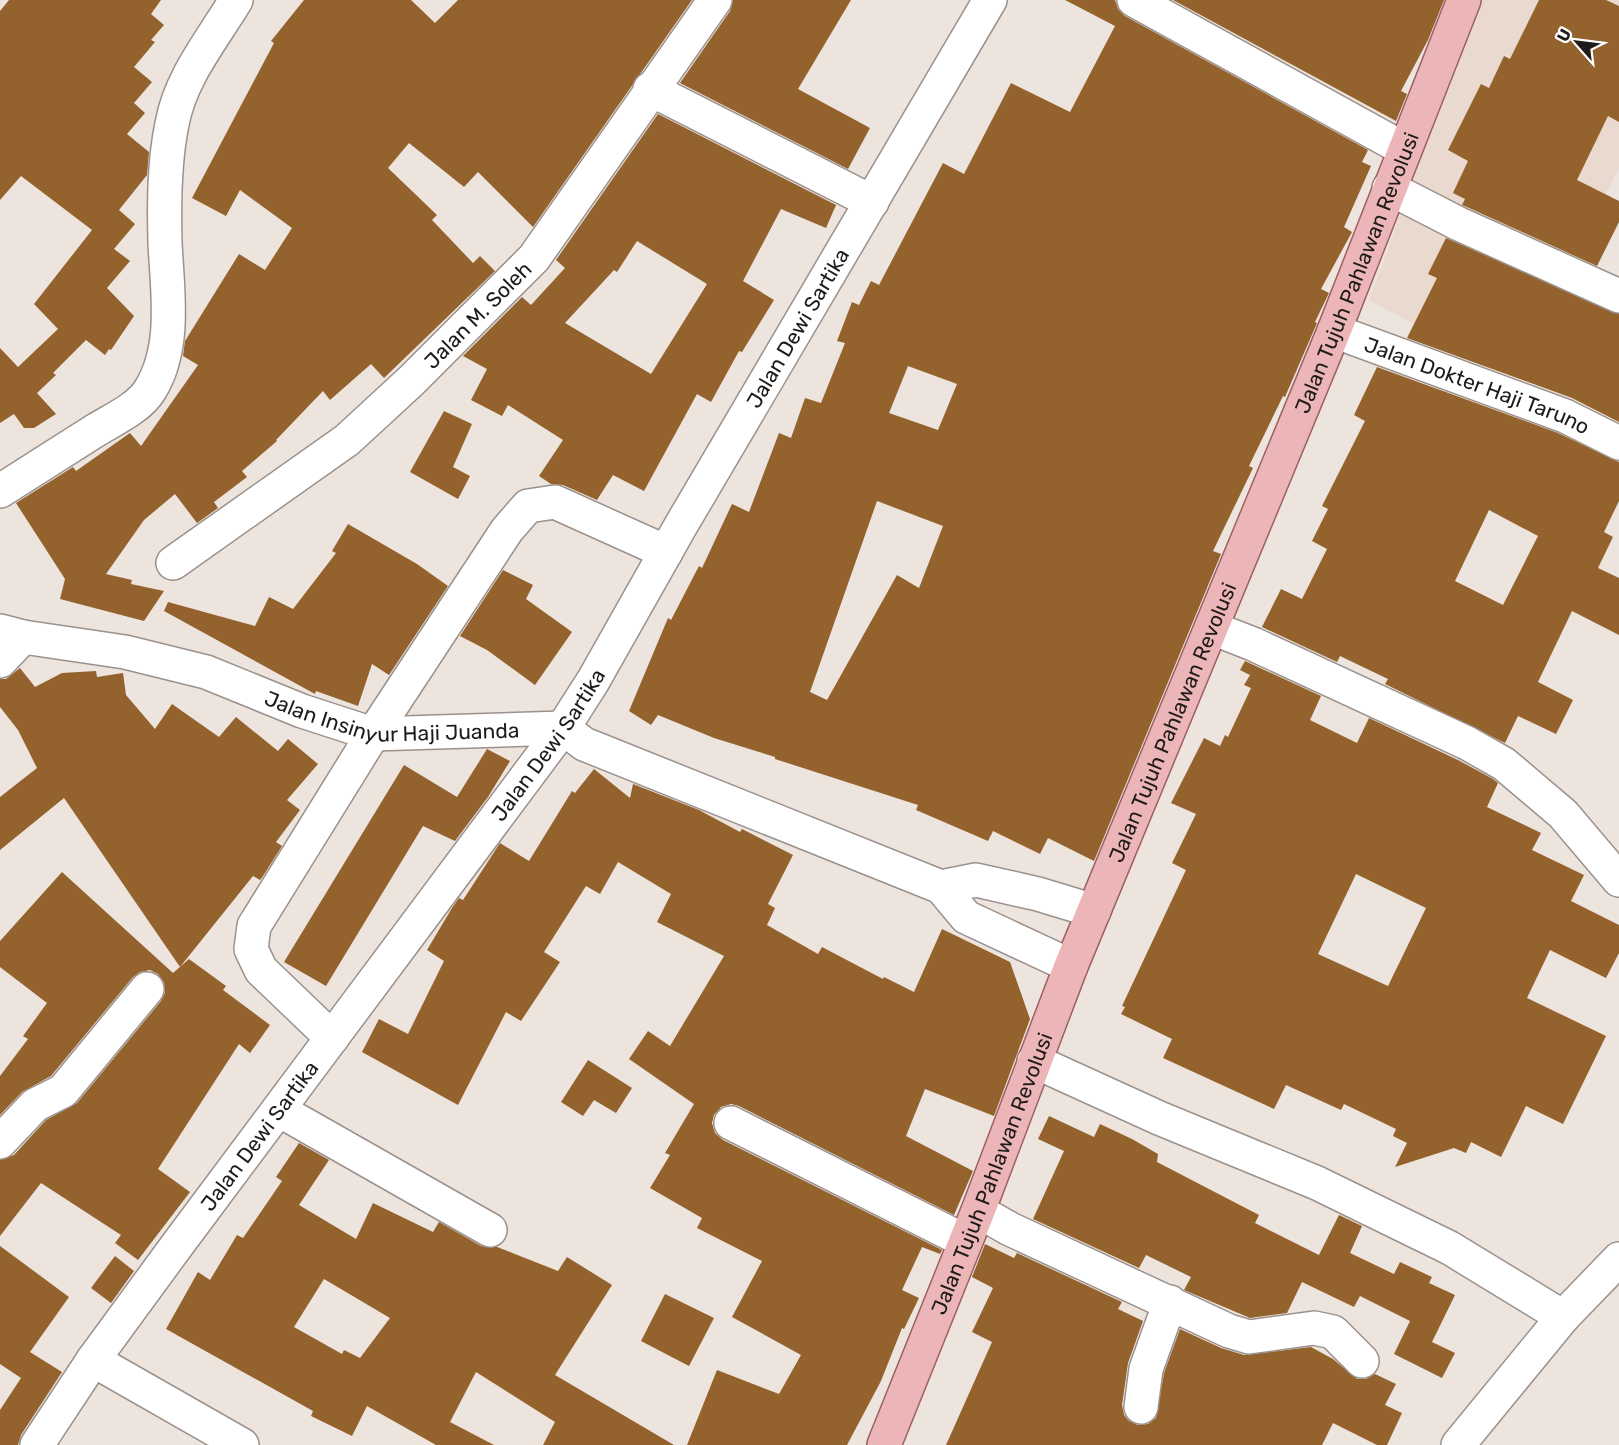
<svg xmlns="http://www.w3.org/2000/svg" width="1619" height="1445" font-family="Rubik,sans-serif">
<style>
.built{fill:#ead9ce}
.building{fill:#93622d;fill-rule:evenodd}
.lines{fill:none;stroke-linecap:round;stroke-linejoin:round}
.minor-casing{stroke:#9b918c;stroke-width:36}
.major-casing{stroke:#9c6062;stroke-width:36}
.minor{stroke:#fff;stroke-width:33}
.major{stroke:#ecb6b8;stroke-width:33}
.labels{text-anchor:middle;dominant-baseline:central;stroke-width:5;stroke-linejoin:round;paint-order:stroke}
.street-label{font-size:21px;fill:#1f1b19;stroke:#fff}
</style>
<rect width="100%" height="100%" fill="#eee4de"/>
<path class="built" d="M1478 0H1619V167L1519 376 1369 301Z"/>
<g class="building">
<path d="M9 0H161L151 14 164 25 151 40 155 42 134 67 152 82 134 103 145 113 127 134 149 152 147 175 119 210 135 224 114 249 130 261 107 288 134 316 111 350 109 349 105 355 86 340 53 373 56 375 37 393 56 414 34 428H24L14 414 0 423V348L18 367 58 329 34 304 92 230 21 176 0 200V11Z"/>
<path d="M304 0H411L435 23 458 0H692L533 227 478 172 464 187 409 143 388 168 437 215 432 220 473 263 480 256 495 271 384 378 371 364 330 400 323 391 276 440 277 441 242 471 247 477 214 502 218 508 197 523 175 494 144 520 106 574 132 580 131 584 164 591 144 621 60 599 65 579 16 503 73 467 76 471 130 433 141 446 198 365 183 356 185 341 239 254 265 270 292 228 240 190 226 216 192 198 274 43 271 41Z"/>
<path d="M733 0H851L798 89 870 128 848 169 680 83 730 11Z"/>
<path d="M1065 0H1115L1118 9 1125 16 1368 150 1362 162 1371 166 1344 227 1352 232 1321 289 1329 293 1315 322 1317 323 1285 397 1283 396 1249 466 1253 468 1213 551 1221 554 1094 861 1048 838 1040 854 993 831 988 841 916 810 918 805 775 759V757L714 738 658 715 651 725 629 711 668 618 671 620 699 566 702 568 732 504 749 512 779 433 791 438 805 398 821 403 845 343 837 341 852 302 859 305 871 281 879 285 943 163 964 174 1011 83 1070 112 1115 26ZM908 366 957 384 938 430 889 413ZM877 501 943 526 919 588 897 575 827 700 810 692Z"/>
<path d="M1173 0H1444L1428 40 1401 91 1407 94 1396 121Z"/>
<path d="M1539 0H1606L1619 6V122L1608 116 1577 180 1619 201V222L1597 266 1467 207 1462 205 1465 199 1453 193 1468 161 1448 150 1481 84 1489 88 1504 56 1510 59Z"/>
<path d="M658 114 836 205 826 228 781 209 743 281 774 300 742 352 739 351 711 402 697 394 644 491 613 475 597 500 563 485 551 484 539 476 563 440 508 405 502 416 471 400 487 369 463 356 522 297 531 305 565 268 556 260ZM637 241 707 284 651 374 565 323 614 270 617 272Z"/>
<path d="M1446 238 1619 314V422L1572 398 1407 338 1437 278 1428 274Z"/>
<path d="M1377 367 1558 433 1619 462V501L1604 532 1613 537 1598 568 1619 578V635L1572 611 1538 682 1573 700 1556 734 1518 716 1505 743 1385 684 1388 679 1340 656 1337 662 1262 627 1281 589 1302 599 1327 549 1312 541 1328 509 1322 506 1365 421 1354 415ZM1489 510 1538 536 1503 605 1455 581Z"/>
<path d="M444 411 472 424 453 467 470 476 458 499 410 472Z"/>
<path d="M348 524 417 564 448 586 389 675 372 664 358 706 316 691 315 694 164 611 168 602 255 626 269 597 293 609 336 553 332 551Z"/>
<path d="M503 570 533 585 526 599 572 632 535 685 487 650 460 636Z"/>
<path d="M1245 661 1321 696 1310 720 1357 743 1369 718 1458 760 1493 779 1498 783 1487 807 1541 833 1532 850 1584 875 1571 901 1619 925V953L1606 978 1550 950 1527 998 1606 1036 1563 1124 1526 1106 1501 1157 1471 1142 1466 1153 1454 1148 1395 1167 1407 1143 1393 1136 1396 1129 1344 1104 1341 1110 1286 1085 1274 1109 1163 1058 1172 1039 1121 1014 1125 1007 1122 1006 1186 870 1172 863 1196 814 1171 803 1204 738 1220 746 1225 735 1228 737 1251 688 1244 685 1250 675 1240 670ZM1356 874 1426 908 1388 986 1318 954Z"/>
<path d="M20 668 35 687 62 673 96 671 97 677 123 673 126 695 155 729 172 704 219 737 236 717 278 751 288 739 318 764 287 800 300 810 276 842 282 846 263 876 260 880 253 876 180 967 64 798 0 850V797L37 768 18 730 0 707V679H6Z"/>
<path d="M487 749 510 761 488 797 455 841 423 826 326 986 284 962 404 765 457 797Z"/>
<path d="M594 769 630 798 633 784 699 810 740 832 742 829 793 855 768 904 775 908 767 925 818 954 822 947 883 979 884 977 914 992 942 929 1010 962 1030 1019 994 1116 925 1089 906 1136 973 1171 954 1215 739 1106 731 1104 721 1107 714 1115 712 1123 715 1133 723 1140 942 1250 940 1254 922 1247 902 1290 919 1298 904 1329 902 1328 881 1381 847 1445H687L717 1370 779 1394 801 1355 732 1317 762 1261 697 1228 702 1218 650 1188 670 1155 665 1153 694 1104 629 1059 648 1031 670 1046 724 956 657 922 671 894 618 862 600 894 586 886 544 952 560 962 521 1021 506 1012 458 1105 362 1052 379 1019 408 1034 444 961 427 950 452 908 459 898 463 900 500 843 529 861 572 791 575 793Z"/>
<path d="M62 872 173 973 189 959 226 986 223 990 270 1025 250 1053 239 1044 158 1169 190 1192 138 1260 115 1243 121 1235 41 1183 0 1236V1160L14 1155 46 1120 77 1103 161 1001 165 993 164 982 158 974 150 970 140 972 133 977 51 1076 22 1092 0 1115V1076L28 1039 23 1036 47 1003 0 967V941Z"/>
<path d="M588 1060 632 1088 616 1113 594 1100 583 1116 561 1102Z"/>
<path d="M1049 1116 1094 1137 1100 1124 1132 1139 1158 1154 1157 1162 1259 1215 1255 1223 1319 1255 1339 1215 1362 1226 1350 1253 1394 1274 1400 1262 1432 1277 1429 1283 1455 1295 1432 1342 1455 1353 1442 1378 1394 1354 1410 1321 1360 1296 1354 1307 1302 1282 1287 1313 1250 1318 1184 1290 1191 1277 1146 1255 1139 1268 1033 1219 1064 1151 1038 1139Z"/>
<path d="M299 1143 329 1160 299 1205 356 1239 373 1203 433 1232 439 1222 481 1246 497 1247 558 1271 567 1257 612 1285 555 1375 674 1445H543L555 1422 476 1372 450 1422 494 1445H436L367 1406 352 1436 311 1416 313 1411 166 1329 198 1272 210 1280 237 1235 243 1238 282 1181 276 1177ZM324 1279 390 1318 360 1358 344 1350 342 1354 294 1327Z"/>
<path d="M985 1244 1014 1258 1017 1253 1122 1302 1118 1309 1143 1321 1128 1363 1122 1405 1124 1415 1129 1421 1138 1425 1148 1424 1156 1418 1164 1373 1180 1329 1221 1348 1244 1355 1311 1347 1333 1359 1357 1379H1366L1375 1374 1396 1384 1385 1405 1402 1413 1387 1445H1377L1333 1423 1322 1445H946L992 1342 972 1332 993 1288 972 1277Z"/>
<path d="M0 1246 69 1297 30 1352 62 1372 21 1435 18 1445H0V1410L21 1378 0 1364Z"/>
<path d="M115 1256 134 1271 111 1303 91 1288Z"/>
<path d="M665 1294 714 1318 689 1366 641 1341Z"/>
</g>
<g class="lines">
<defs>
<g id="minor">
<path d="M1134 0 1404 149"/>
<path d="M650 89 872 202"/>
<path d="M1389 188 1459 224 1619 296"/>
<path id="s1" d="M1334 331 1565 416 1619 443"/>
<path d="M0 491C32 471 64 450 96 430 114 419 139 408 150 390 177 347 167 289 165 242 164 204 164 162 172 124 180 78 212 40 236 0"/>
<path id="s2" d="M173 563 347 440 411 381 534 258 715 0"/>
<path d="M1212 628 1253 644 1467 743 1504 764 1563 814 1619 880"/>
<path id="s3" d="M0 631 23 637 125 652 206 672 302 711 373 734 563 728 584 744 941 887 966 917 1071 966"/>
<path d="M0 661 23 637"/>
<path d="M941 887 976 880 1038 894 1094 911"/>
<path d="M332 1038 261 970 251 949 254 926 373 734 507 530 528 506 555 502 666 552"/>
<path d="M1034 1061 1159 1118 1317 1183 1450 1248 1563 1317"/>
<path d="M279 1110 490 1230"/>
<path d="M731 1123 965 1241"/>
<path d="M0 1142 35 1105 63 1091 147 989"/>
<path d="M978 1211 1010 1229 1229 1331 1249 1337 1314 1328 1333 1332 1362 1361"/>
<path d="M93 1360 242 1445"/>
<path d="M1141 1407 1146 1369 1170 1302"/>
<path id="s4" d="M37 1445 93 1360 175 1248 563 728 593 681 680 527 990 0"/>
<path d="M1458 1445 1563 1317 1619 1259"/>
</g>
<g id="major">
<path id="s5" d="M884 1445 978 1211 1071 966 1334 331 1464 0"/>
</g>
</defs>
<use href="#minor" class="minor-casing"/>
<use href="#major" class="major-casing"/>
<use href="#minor" class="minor"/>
<use href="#major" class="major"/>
</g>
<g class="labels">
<g class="street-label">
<text stroke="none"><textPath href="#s5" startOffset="1264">Jalan Tujuh Pahlawan Revolusi</textPath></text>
<text stroke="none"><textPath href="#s2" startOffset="394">Jalan M. Soleh</textPath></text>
<text stroke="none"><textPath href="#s4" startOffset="1353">Jalan Dewi Sartika</textPath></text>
<text stroke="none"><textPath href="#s1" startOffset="153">Jalan Dokter Haji Taruno</textPath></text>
<text stroke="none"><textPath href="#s3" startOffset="405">Jalan Insinyur Haji Juanda</textPath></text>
<text stroke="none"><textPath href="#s5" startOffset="778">Jalan Tujuh Pahlawan Revolusi</textPath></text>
<text stroke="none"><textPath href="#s4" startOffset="867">Jalan Dewi Sartika</textPath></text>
<text stroke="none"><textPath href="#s4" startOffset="381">Jalan Dewi Sartika</textPath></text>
<text stroke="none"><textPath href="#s5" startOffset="292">Jalan Tujuh Pahlawan Revolusi</textPath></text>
</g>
</g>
<g transform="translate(1577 42) rotate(298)" stroke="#ffffff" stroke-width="4.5" paint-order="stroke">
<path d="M0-4.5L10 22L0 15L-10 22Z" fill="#1f1b19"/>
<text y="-9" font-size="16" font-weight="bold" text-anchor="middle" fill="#1f1b19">U</text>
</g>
</svg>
